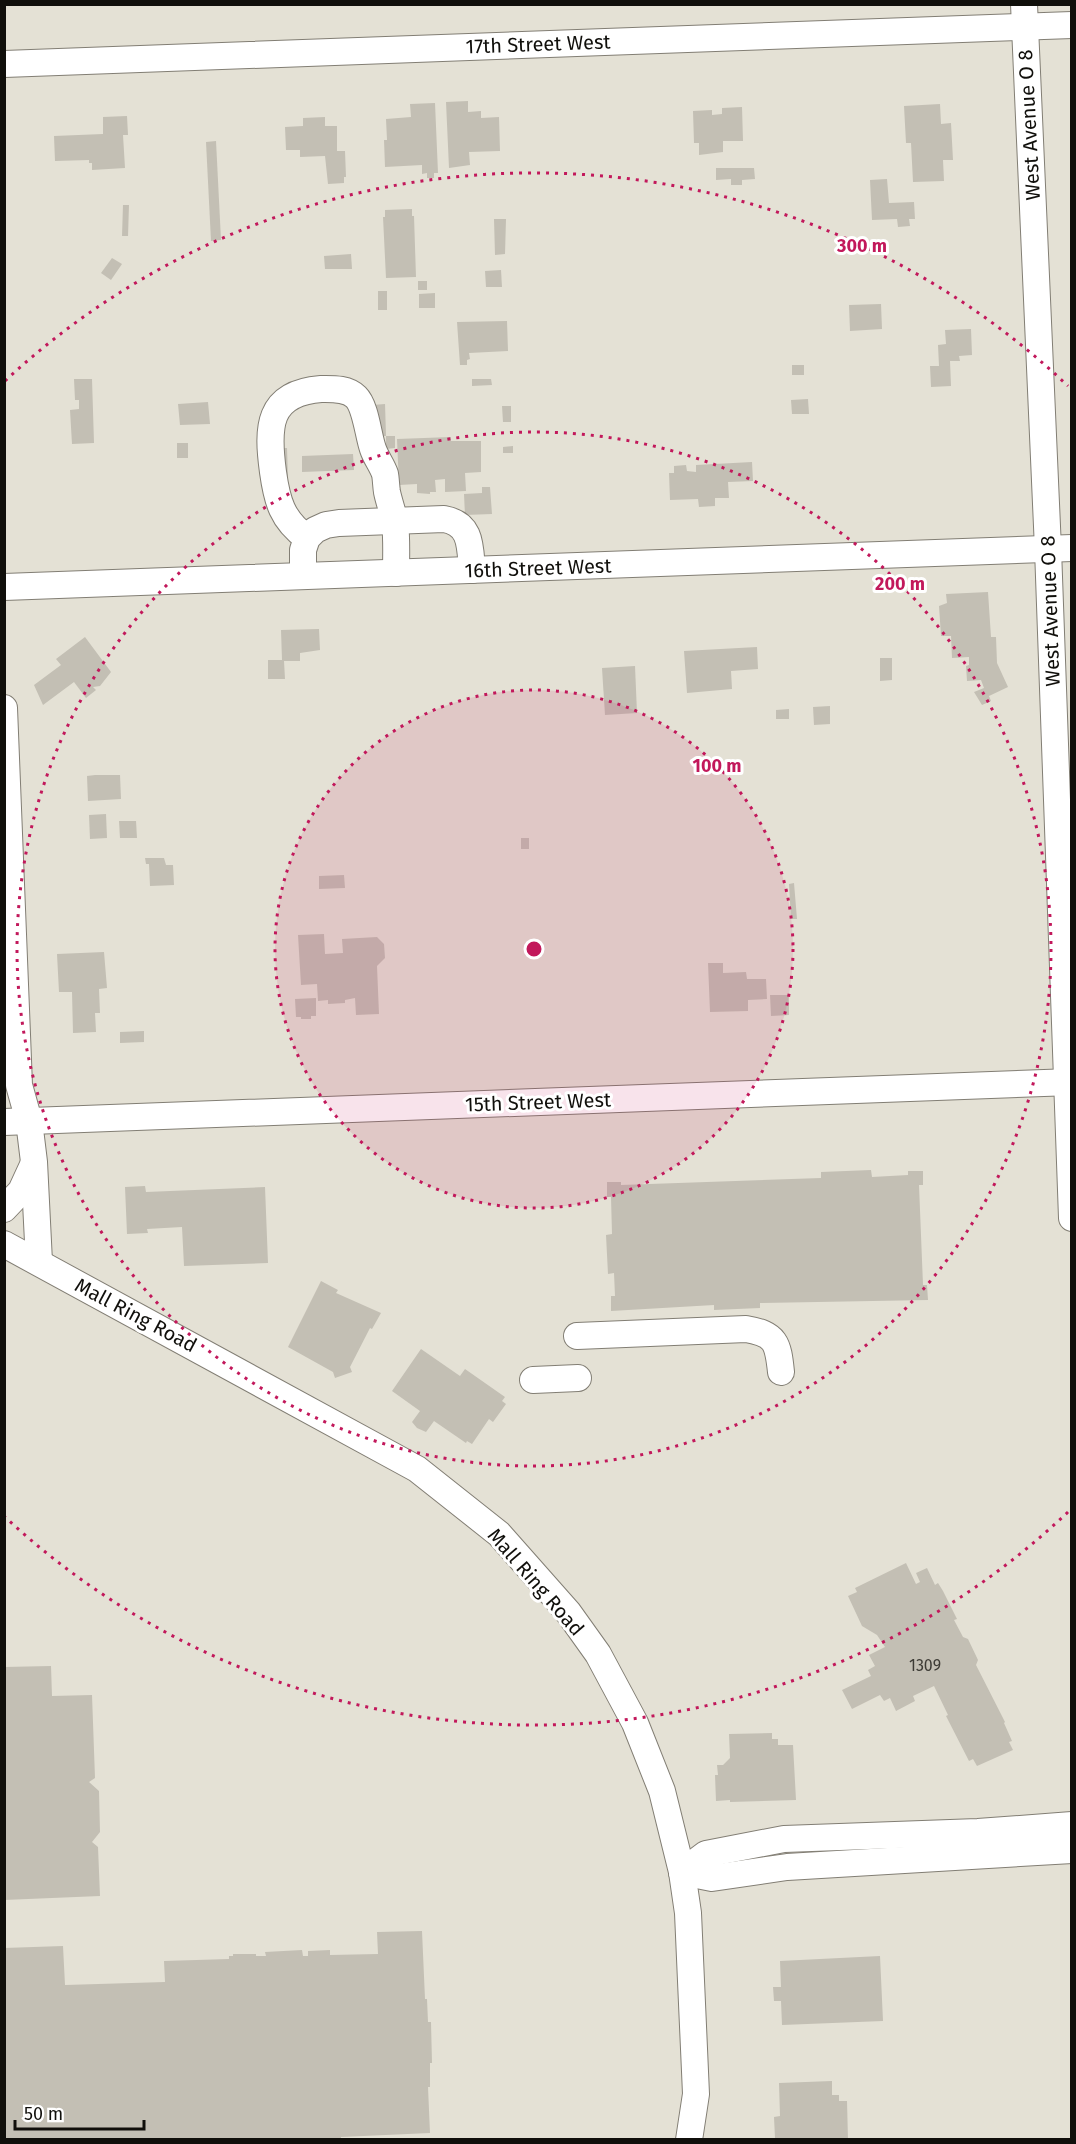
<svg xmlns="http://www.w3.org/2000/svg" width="1076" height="2144" font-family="'Fira Sans',sans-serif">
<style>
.building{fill:#c3bfb4}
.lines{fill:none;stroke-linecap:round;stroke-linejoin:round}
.minor-casing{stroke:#827e74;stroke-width:28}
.minor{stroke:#fff;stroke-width:26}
.ring{fill:none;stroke:#c2185b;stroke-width:3;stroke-dasharray:3 6}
.labels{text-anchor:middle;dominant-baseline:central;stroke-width:6;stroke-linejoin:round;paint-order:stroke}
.number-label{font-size:16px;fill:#3d3b35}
.street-label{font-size:20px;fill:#100f0b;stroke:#fff}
.centre{fill:#c2185b;stroke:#fff;stroke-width:3}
.ring-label{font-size:18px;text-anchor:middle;font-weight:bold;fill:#c2185b;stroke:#fff;stroke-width:6;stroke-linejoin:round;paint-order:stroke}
</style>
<rect width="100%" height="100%" fill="#e4e1d5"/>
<g class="building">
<path d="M468 101V112L481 111V118L499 117 500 151 469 152 470 165 449 168 446 102Z"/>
<path d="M435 103 438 173H434V178H427V173L422 174V165L385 167 384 140H387L386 119 411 117 410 104Z"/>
<path d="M940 104 941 124 951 123 953 160H943L944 181 913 182 911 143H906L904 106Z"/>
<path d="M742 107 743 141H723V152L699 155V143H694L693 111 712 110V115L722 114V108Z"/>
<path d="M127 116 128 135H123L125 168 92 170V163H89V160L55 161 54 136 103 134V117Z"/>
<path d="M325 117V126H337V151H345L346 177H344V183L328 184 325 156 300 157V150H286L285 127 303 126V118Z"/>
<path d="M216 141 221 240 211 241 206 142Z"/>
<path d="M716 168H754L755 179 742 180V185H731V179L716 180Z"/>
<path d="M887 179 889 203 914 202 915 219H909L910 226 898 227 897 219 872 220 870 180Z"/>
<path d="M123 205H129L128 236H122Z"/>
<path d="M412 209V216H414L416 277 386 278 383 217H385V210Z"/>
<path d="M494 219H506L505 254 495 255Z"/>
<path d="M351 254 352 269H325L324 256Z"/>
<path d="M112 258 122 264 111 280 101 273Z"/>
<path d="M501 270 502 287H486L485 271Z"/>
<rect x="418" y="281" width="9" height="9"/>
<rect x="378" y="291" width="9" height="19"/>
<path d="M435 293V308H419V294Z"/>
<path d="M881 304 882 329 850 331 849 305Z"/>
<path d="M507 321 508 351 469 353 470 359 467 360V365H460L457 322Z"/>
<path d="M971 329 972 355 959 356 960 361H950L951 386 931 387 930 366H939L938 345 946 344 945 330Z"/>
<rect x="792" y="365" width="12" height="10"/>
<path d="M74 379H92L94 443 72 444 70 410 79 409V400H75Z"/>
<path d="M472 379H491L492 385 472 386Z"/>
<path d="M808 399 809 414H792L791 400Z"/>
<path d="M208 402 210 424 180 425 178 404Z"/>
<path d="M385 404 386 436H373L372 405Z"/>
<path d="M502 406H511V422H503Z"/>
<path d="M386 436H395V448L386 449Z"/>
<path d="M451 437V441H481V472L465 473 466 491 445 492V479L435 480 436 492H430V494L417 493V484L399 485 397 439Z"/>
<rect x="177" y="443" width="11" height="15"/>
<path d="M513 446V453H503V447Z"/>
<path d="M281 448H287L288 480H282Z"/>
<path d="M353 454 354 470 302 472V456Z"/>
<path d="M752 462 753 481 728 482 729 498H715V506L699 507 698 499 670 500 669 473H674V466L686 465 687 471 696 472V465Z"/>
<path d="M482 487H490L492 514 465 515 464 494 482 493Z"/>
<path d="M988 592 991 637H996L997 663 1008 687 989 696 991 701 982 705 974 692 984 688 981 680 967 681 966 666 969 665V657L952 658 951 636H941L939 606 947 603 946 594Z"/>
<path d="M319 629 320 650 300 653V661H284L285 679H268V660H282L281 630Z"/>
<path d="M85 637 111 672 100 686 93 687 96 690 86 698 74 682 43 705 34 685 61 665 56 659Z"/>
<path d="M757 647 758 669 731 671 732 689 687 693 684 651Z"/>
<path d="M880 658H892V680L880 681Z"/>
<path d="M635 666 637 713 605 715 602 668Z"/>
<path d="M830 706V724L814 725 813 707Z"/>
<path d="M789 709V719H776V710Z"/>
<path d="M95 775H120L121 799 88 801 87 776Z"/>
<path d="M106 814 107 838 90 839 89 815Z"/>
<path d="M119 821H136L137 838H120Z"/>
<rect x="521" y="838" width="8" height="11"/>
<path d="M145 858H164L166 865H173L174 885 150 886 149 864H146Z"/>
<path d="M344 875 345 888 319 889V876Z"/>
<path d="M794 883 797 919H791L789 884Z"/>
<path d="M324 934 325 954 343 953 342 939 377 937 384 944 385 958 377 966 379 1014 356 1015 355 998 345 1000V1003L328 1004V1000L318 1001 317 984 301 985 298 935Z"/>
<path d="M104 952 107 988 99 989 100 1013H95L96 1032 73 1033 72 992H59L57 954Z"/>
<path d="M708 963H723V973L746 972 747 979H766L767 999 748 1000V1011L710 1012Z"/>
<path d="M770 995H789V1015L771 1016Z"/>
<path d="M316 998V1016H311V1019H301V1017H296L295 999Z"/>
<path d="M144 1031V1042L120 1043V1032Z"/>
<path d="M871 1170 872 1177 908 1175V1171H923V1185H919L923 1285H927L928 1300 760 1303V1308L714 1310V1305L611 1311V1296H615L614 1273 608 1274 606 1235 612 1234 611 1197H607V1182H621V1185L821 1178V1172Z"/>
<path d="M145 1186 146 1192 265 1187 268 1263 184 1266 182 1227 147 1229 148 1233 127 1234 125 1187Z"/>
<path d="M321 1281 338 1290 336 1293 381 1313 372 1329 370 1328 350 1367 352 1372 335 1378 333 1372 288 1347Z"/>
<path d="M421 1349 460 1376 465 1369 505 1397 502 1401 506 1404 493 1422 489 1419 472 1444 467 1441 466 1443 434 1421 426 1432 417 1428 412 1422 420 1411 392 1391Z"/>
<path d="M906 1563 916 1584 920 1582 916 1573 927 1568 935 1585 938 1583 943 1591 957 1619 954 1620 963 1637 968 1639 978 1660 976 1665 1005 1722 1004 1723 1012 1741 1009 1742 1013 1750 977 1766 973 1759 969 1761 946 1716 948 1715 934 1686 913 1696 915 1701 896 1711 890 1698 884 1701 880 1695 852 1709 842 1690 871 1676 868 1670 875 1666 869 1655 885 1647 877 1635 862 1626 848 1596 857 1592 855 1588Z"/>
<path d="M51 1666 52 1696 92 1695 95 1778 89 1782 99 1791 100 1832 92 1842 98 1847 100 1896 4 1900V1667Z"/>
<path d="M772 1733V1739H778V1745H793L796 1800 730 1802V1800L716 1801 715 1775H718L717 1765H723L730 1758 729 1734Z"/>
<path d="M422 1931 425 1999H427L428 2022H431L432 2063H430V2087H428L430 2133 341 2137V2139L336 2140H4V1948L63 1946 65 1985 165 1982 164 1961 229 1959V1956H233V1954H256V1956H266L265 1952 302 1950 303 1956H308V1951L330 1950V1955L378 1954 377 1932Z"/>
<path d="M880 1956 883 2021 782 2025 781 2001H774L773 1987H781L780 1961Z"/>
<path d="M832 2081V2095H839V2101H847L848 2140 775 2138 774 2117 780 2116 779 2083Z"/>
</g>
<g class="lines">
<defs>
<g id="minor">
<path d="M1024 4 1048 549 1072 1218"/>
<path d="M4 64 1072 25"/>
<path d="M307 538C282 520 277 501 273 472 267 428 267 393 321 389 332 389 347 388 356 397 366 407 368 435 373 449 376 458 382 465 385 474 386 479 386 486 387 492 389 502 393 512 395 523 397 539 396 557 396 573"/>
<path d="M303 576V550L307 538 315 530 326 525 339 523 444 519C472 524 470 547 472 570"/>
<path d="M4 587 1072 548"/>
<path d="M4 708 19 1085 29 1121 34 1162 39 1262"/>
<path d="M4 1122 1072 1082"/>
<path d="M4 1209 21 1191 33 1165"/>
<path d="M4 1244 417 1469 499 1534 568 1612 598 1654 635 1723 662 1791 682 1872 688 1913 696 2094 689 2140"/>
<path d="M577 1336 746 1329C776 1334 778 1343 781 1372"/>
<path d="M533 1380 578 1378"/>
<path d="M682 1872 706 1854 784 1839 978 1832 1072 1825"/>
<path d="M682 1872 712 1878 787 1867 1072 1850"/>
</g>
</defs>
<use href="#minor" class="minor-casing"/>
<use href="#minor" class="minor"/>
</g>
<circle cx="534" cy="949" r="259" fill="#c2185b" fill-opacity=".12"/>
<g class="ring">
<circle cx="534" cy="949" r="259"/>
<circle cx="534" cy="949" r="517"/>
<path d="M1068 1512A776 776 0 0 1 5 1517M5 381A776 776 0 0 1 1068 386"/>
</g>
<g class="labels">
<g class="number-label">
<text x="925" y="1665">1309</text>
</g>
<g class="street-label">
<text transform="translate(538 44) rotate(-2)">17th Street West</text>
<text transform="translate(1029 125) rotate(-93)">West Avenue O 8</text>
<text transform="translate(538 568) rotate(-2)">16th Street West</text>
<text transform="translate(1050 611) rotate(-92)">West Avenue O 8</text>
<text transform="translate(538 1102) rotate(-2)">15th Street West</text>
<text transform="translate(136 1315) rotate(28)">Mall Ring Road</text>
<text transform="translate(536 1582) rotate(49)">Mall Ring Road</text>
</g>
</g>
<circle cx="534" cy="949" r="9" class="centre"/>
<g class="ring-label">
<text x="862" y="252">300 m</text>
<text x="900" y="590">200 m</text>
<text x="717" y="772">100 m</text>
</g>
<rect width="1076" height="2144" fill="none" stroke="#100f0b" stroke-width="12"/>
<path d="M15 2120v9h129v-9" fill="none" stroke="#100f0b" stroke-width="3"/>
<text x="24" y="2120" font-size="18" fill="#100f0b" stroke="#ffffff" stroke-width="4.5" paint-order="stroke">50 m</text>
</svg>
